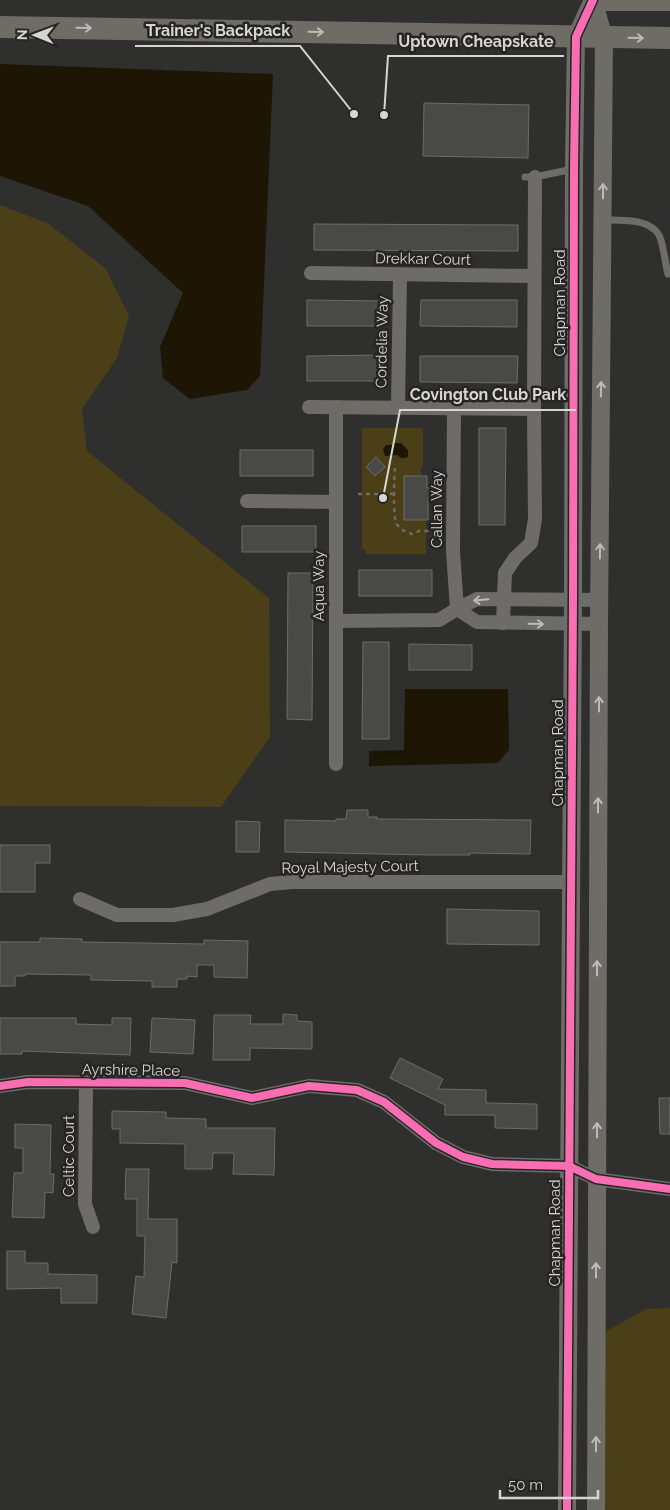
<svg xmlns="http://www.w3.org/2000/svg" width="670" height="1510" font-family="Raleway,sans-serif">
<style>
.green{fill:#4b3f18}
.water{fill:#1d1604}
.building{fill:#494948;stroke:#6c6c6c}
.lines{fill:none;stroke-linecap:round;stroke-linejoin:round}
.path{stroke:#6d6b68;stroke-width:2.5;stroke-dasharray:4 4;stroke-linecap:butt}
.service{stroke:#6e6c66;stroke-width:7}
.minor{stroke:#6e6c66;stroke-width:14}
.tertiary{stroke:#6e6c66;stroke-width:18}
.primary{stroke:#6f6c66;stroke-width:22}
.cycleway-casing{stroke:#262523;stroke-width:11}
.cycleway{stroke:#f96db3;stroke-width:8}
.oneway{stroke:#bcbbb8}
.oneway2{stroke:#bbbbb8}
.labels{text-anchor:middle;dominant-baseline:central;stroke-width:5;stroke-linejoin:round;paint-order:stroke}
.street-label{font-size:15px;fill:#d5d5d4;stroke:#262523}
.leader{fill:none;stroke:#d5d5d4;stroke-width:2}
.callout-dot{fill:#d5d5d4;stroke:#262523;stroke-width:2}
.callout-label{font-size:16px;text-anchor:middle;font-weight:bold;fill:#d5d5d4;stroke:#262523;stroke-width:5;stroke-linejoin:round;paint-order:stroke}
</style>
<rect width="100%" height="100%" fill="#2f2f2e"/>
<g class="green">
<path d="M0 205 49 224 106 269 129 316 117 358 82 409 87 451 269 598 270 737 221 807 0 806Z"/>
<path d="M362 428H423V467H421V476H404V520H426V554H366L365 549H362Z"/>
<path d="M670 1308V1510H604L605 1332 646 1309Z"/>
</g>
<g class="water">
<path d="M0 64 273 74 260 376 247 390 190 399 163 378 160 347 183 293 88 206 0 176Z"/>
<path d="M395 443H401L408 450V457L405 458H401L397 455 385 456 383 449 386 445H394Z"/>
<path d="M405 689H508L509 750 498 763 369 766V751L404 750Z"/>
</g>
<g class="building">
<path d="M424 103 529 105 528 158 423 156Z"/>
<path d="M314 224 518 225V251L314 250Z"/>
<path d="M307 300 380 301V326H307Z"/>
<path d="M421 300H517V327L420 326Z"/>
<path d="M380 355V381H307V356Z"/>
<path d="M420 356H518L517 383 420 382Z"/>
<path d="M479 428H506L505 525H479Z"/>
<rect x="240" y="450" width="73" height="26"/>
<path d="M376 457 385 467 375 476 366 467Z"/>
<path d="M404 476H427V488H431V501H428V520H404Z"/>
<rect x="242" y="526" width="74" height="26"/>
<rect x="359" y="570" width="73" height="26"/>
<path d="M288 573H313L312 720 287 719Z"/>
<path d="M363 642H389V739H362Z"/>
<path d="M409 644 472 645V670H409Z"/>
<path d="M347 810H368V817H377V819L531 820 530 854 470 853V855H428L285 852V820L336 821V819H346Z"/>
<path d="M236 821 260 822 259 852H236Z"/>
<path d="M0 845H50V863H35V892H0Z"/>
<path d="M447 909 539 911V945L447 944Z"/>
<path d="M40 938 82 939V942L204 944V940L248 941 247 978 214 977V965H197V977L187 976V979H177V987H152V981L91 980V975L25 974V976H15V986H0V942H40Z"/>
<path d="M283 1014 297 1015V1021L312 1022V1049L250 1048V1060H213L214 1015H251L250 1024H283Z"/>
<path d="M0 1018H76V1024L112 1025V1018H131L130 1055 22 1051V1054H0Z"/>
<path d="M152 1018 195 1020 193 1054 150 1052Z"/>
<path d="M400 1058 443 1079 438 1089 486 1090V1103L537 1104V1129L495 1128V1115H445V1105L390 1078Z"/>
<path d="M659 1098H670V1134H660Z"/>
<path d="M112 1111 166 1112V1118L206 1119V1128H275L274 1175 233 1174 234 1153H213L212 1169H185V1144L120 1143V1129H112Z"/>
<path d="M15 1124 51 1125 50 1174H54L53 1193 45 1192 44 1218 12 1217 14 1173H23V1148H15Z"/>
<path d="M126 1169H149L148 1219H177V1263L172 1262 166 1318 132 1314 136 1276 144 1277 145 1236H137V1199H125Z"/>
<path d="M7 1251H25V1263H48V1274L97 1275V1303H61V1288L7 1289Z"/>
</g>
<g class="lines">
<g class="path">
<path d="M395 468C394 477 393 515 396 523 399 529 406 532 412 534L419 531H434"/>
<path d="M358 494H395"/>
</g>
<g class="service">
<path d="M525 177H535L573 169"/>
<path d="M603 220C620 220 649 218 659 235 664 245 665 264 668 274"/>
</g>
<g class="minor">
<path d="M311 273 534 276"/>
<path d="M309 407 534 409"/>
<path d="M336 407V764"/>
<path d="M398 408 400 275"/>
<path d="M454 409 453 551 457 609"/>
<path d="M247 501 336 502"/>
<path d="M457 609 477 622 599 624"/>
<path d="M336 621 439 620 457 609 477 599 599 600"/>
<path d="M503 623 505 573 515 558 531 543 535 519 534 409 535 177"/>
<path d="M80 899 117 915H173L207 909 270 884 292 882H570"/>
<path d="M86 1083 85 1204 93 1227"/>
<path d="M0 1086 28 1082 185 1083 252 1098 309 1086 357 1090 384 1102 436 1143 463 1157 492 1164 569 1166 596 1179 670 1189"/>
</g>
<g class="tertiary">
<path d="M593 0 604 38 599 624 596 1510"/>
<path d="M567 1510 573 600 574 169 576 37 593 0"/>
</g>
<g class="primary">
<path d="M601 0H670"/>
<path d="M0 27 670 38"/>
</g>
<defs>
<g id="cycleway">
<path d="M0 1086 28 1082 185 1083 252 1098 309 1086 357 1090 384 1102 436 1143 463 1157 492 1164 569 1166 596 1179 670 1189"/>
<path d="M567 1510 573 600 574 169 576 37 593 0"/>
</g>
</defs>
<use href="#cycleway" class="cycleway-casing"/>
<use href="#cycleway" class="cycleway"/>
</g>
<defs><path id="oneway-shaft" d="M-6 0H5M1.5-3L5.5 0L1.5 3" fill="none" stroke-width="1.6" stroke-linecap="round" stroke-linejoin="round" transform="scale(1.25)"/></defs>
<g class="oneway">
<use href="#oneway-shaft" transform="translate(84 28) rotate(1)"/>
<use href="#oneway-shaft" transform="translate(316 32) rotate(1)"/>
<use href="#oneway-shaft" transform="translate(636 38) rotate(1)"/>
</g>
<g class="oneway2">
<use href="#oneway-shaft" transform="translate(603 191) rotate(-90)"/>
<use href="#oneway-shaft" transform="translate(601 389) rotate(-89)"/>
<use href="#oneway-shaft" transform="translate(600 551) rotate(-89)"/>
<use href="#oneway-shaft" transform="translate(481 600) rotate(175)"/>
<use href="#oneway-shaft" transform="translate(536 624) rotate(1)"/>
<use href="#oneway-shaft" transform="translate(599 704) rotate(-90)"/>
<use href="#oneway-shaft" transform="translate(598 805) rotate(-90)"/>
<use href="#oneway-shaft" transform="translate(597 968) rotate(-90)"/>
<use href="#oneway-shaft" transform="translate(597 1130) rotate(-90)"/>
<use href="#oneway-shaft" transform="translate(596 1270) rotate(-90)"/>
<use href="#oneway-shaft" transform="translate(596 1444) rotate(-90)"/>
</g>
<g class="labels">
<g class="street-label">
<text transform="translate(423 259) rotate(1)">Drekkar Court</text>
<text transform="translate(560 303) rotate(-90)">Chapman Road</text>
<text transform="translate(382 342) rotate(-89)">Cordelia Way</text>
<text transform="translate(437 509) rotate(-90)">Callan Way</text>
<text transform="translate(319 586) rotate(-90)">Aqua Way</text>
<text transform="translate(558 753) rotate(-90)">Chapman Road</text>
<text transform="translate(350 867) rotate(-1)">Royal Majesty Court</text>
<text transform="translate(131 1070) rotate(1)">Ayrshire Place</text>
<text transform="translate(69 1156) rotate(-90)">Celtic Court</text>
<text transform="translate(555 1233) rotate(-90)">Chapman Road</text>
</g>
</g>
<path class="leader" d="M354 114L300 46H135M384 115L388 56H564M383 498L400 410H576"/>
<g class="callout-dot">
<circle cx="354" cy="114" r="5"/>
<circle cx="384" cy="115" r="5"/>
<circle cx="383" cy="498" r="5"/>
</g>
<g class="callout-label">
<text x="218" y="36">Trainer's Backpack</text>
<text x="476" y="47">Uptown Cheapskate</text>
<text x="488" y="400">Covington Club Park</text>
</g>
<g transform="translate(35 35) rotate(271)" stroke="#262523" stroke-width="4" paint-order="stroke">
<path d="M0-4L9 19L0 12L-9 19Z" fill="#d5d5d4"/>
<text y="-8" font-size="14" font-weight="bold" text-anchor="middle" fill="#d5d5d4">N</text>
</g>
<path d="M500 1490v8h98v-8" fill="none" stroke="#d5d5d4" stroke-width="2.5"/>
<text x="508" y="1490" font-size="15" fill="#d5d5d4" stroke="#262523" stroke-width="4" paint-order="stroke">50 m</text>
</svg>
